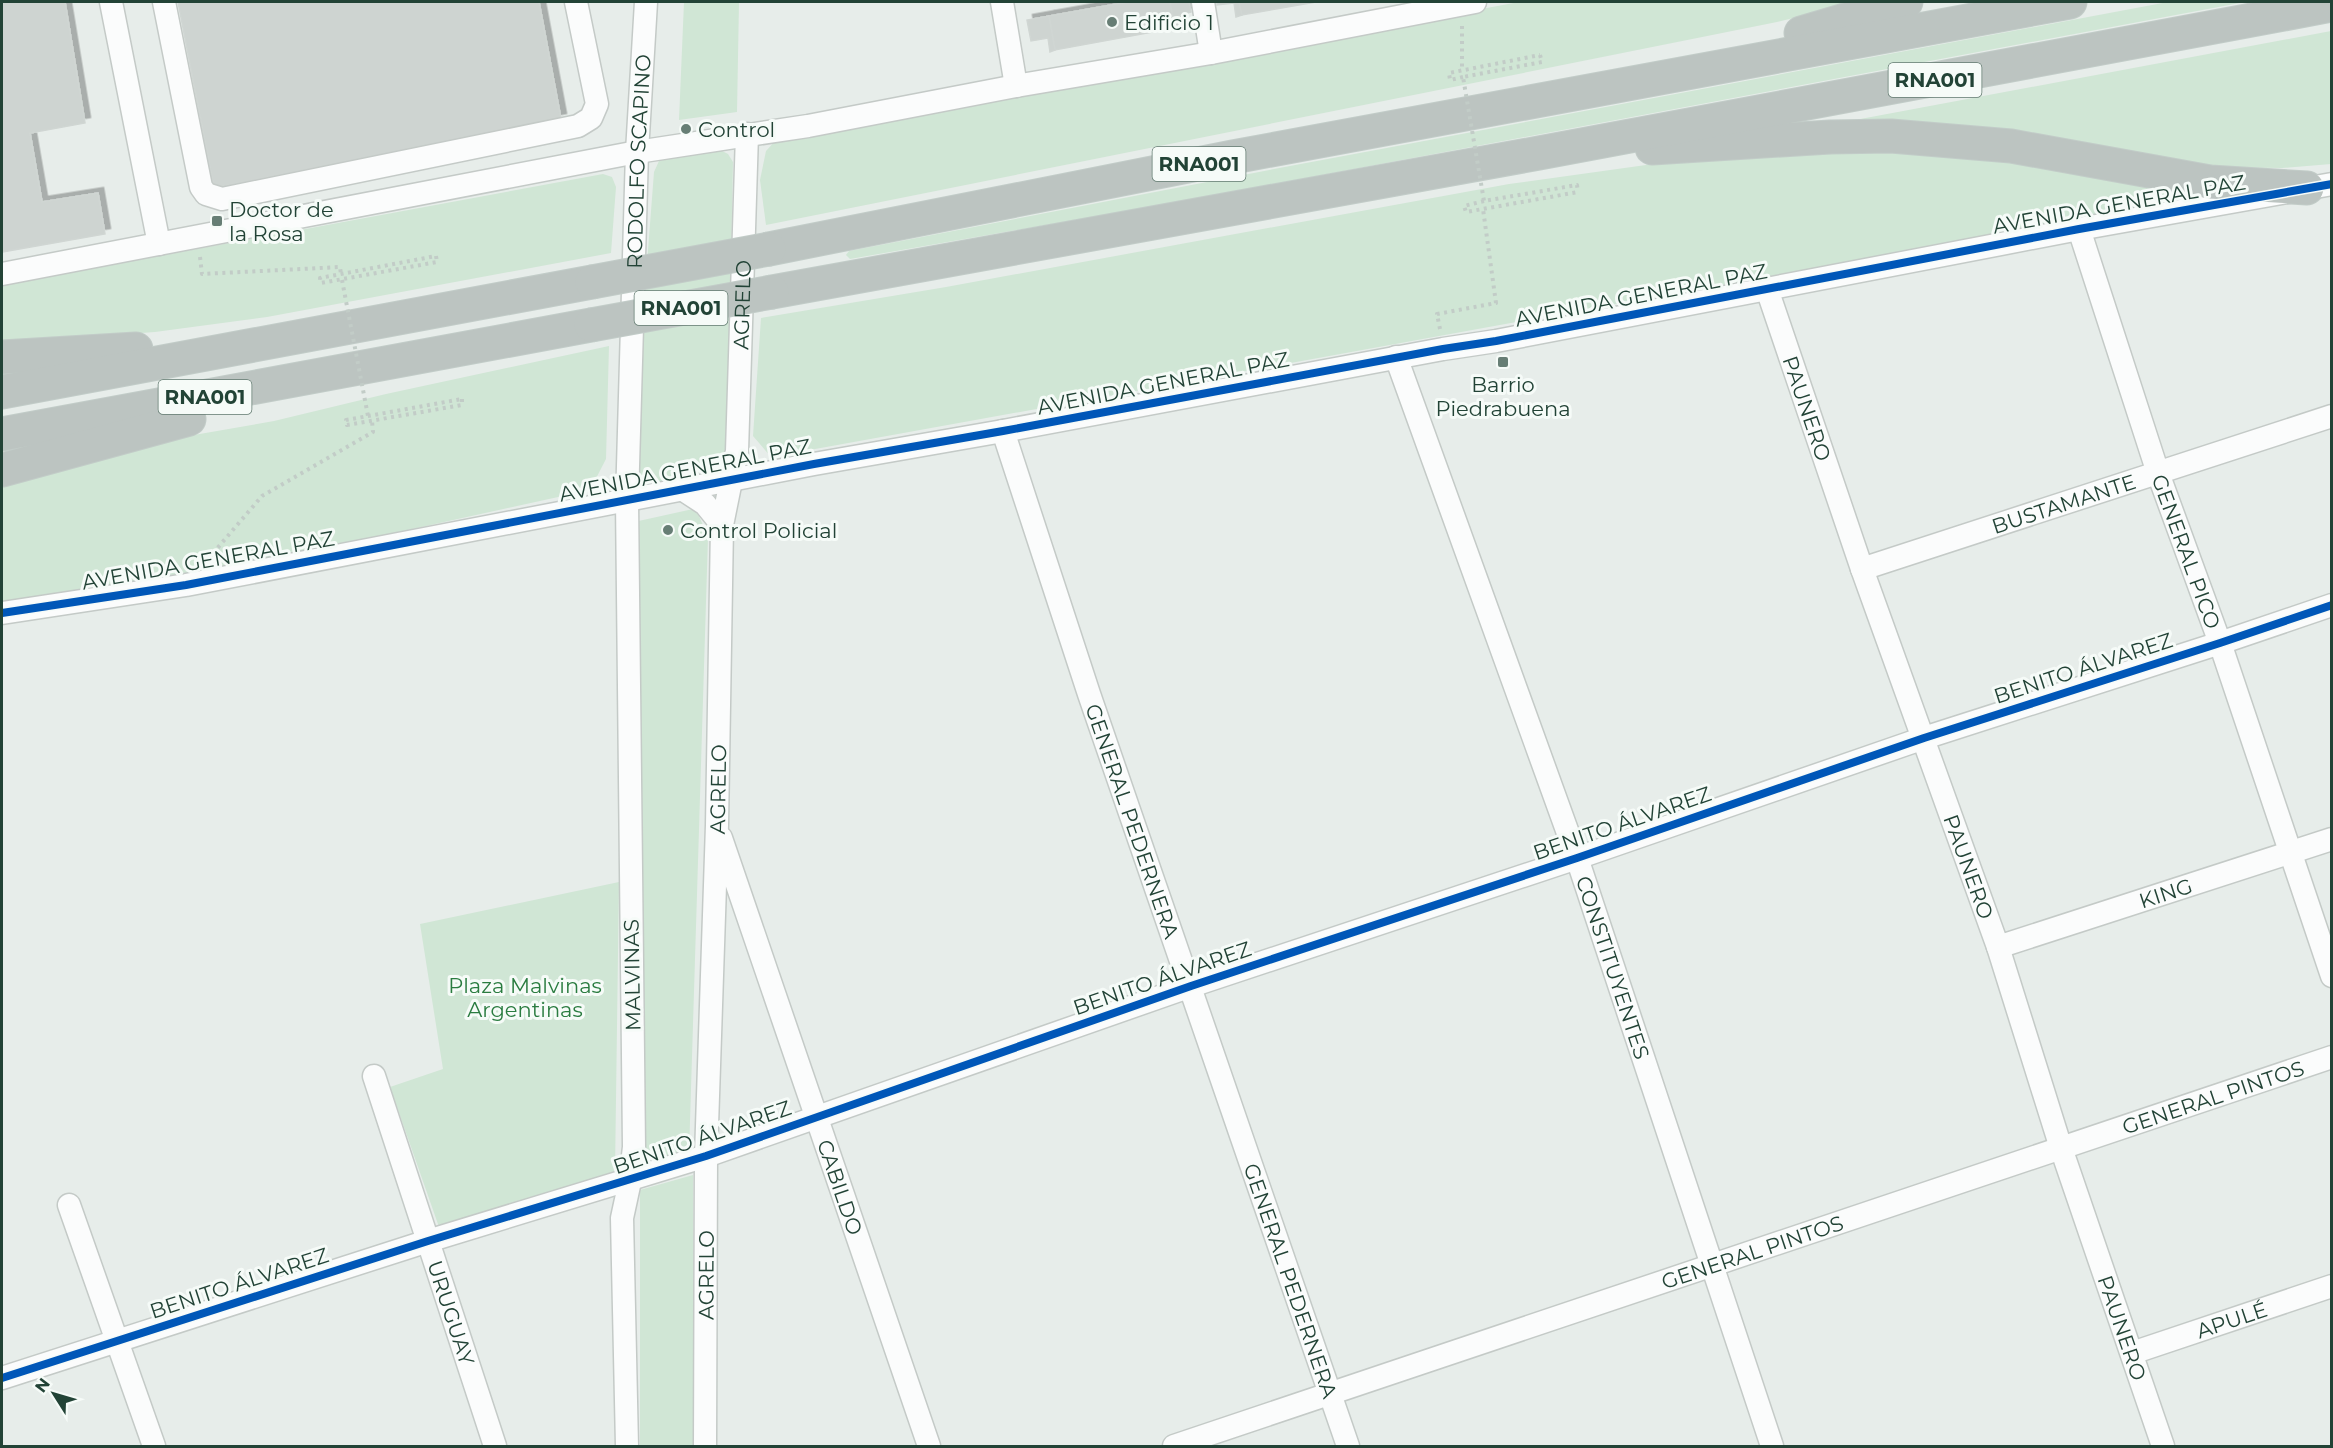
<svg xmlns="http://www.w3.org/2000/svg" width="2333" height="1448" font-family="Montserrat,sans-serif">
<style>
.green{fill:#d0e6d5}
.building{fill:#ced4d1;stroke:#d0d6d3;stroke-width:1.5;filter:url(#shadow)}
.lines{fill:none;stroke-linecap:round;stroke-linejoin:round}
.minor-casing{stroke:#c4cac7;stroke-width:25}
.highway-casing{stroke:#c2ccc8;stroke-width:35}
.path{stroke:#c2ccc7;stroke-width:4;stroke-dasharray:3 4.5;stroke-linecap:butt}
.minor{stroke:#fbfcfc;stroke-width:22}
.highway{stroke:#bcc4c1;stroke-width:33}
.highway-bridge-casing{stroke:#c2ccc8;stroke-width:35;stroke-linecap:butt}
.path-bridge{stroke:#c2ccc7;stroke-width:4;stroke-dasharray:3 4.5;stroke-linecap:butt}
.highway-bridge{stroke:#bcc4c1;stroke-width:33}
.cycleway-casing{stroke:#f6fbf8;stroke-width:11}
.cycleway{stroke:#0057b8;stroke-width:8}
.poi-dot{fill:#677e75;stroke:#f6fbf8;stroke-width:2}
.labels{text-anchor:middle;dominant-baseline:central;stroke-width:6;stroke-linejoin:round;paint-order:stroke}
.shield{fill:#f6fbf8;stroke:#627a70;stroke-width:1.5}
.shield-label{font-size:20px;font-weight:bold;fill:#224336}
.poi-label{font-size:21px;fill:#224336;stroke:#f6fbf8;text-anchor:start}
.street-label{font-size:21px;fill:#224336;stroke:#f6fbf8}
.park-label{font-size:21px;fill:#2a7c40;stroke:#f6fbf8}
</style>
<defs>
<filter id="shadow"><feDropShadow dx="5.5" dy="-5.5" stdDeviation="0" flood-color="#0004"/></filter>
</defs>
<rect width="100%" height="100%" fill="#e7edea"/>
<g class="green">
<path d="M684 2H739L737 112 679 120Z"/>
<path d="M1519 2H1860L1777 22 766 225 760 180 766 151 776 140Z"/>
<path d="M2168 2H2245L1178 202 850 259 846 255 849 251 1290 166Z"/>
<path d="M2331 31V164L2282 168 2189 167 1839 123Z"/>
<path d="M720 150 728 154 733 162 727 456C713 475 663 480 639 486L633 483 631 472 654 172 659 161 669 156Z"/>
<path d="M1845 150 2025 158 2187 193 2196 199 771 457 753 436 761 318 946 287 1509 184 1689 159Z"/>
<path d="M603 174 612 177 616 187 611 253 267 317 155 332 2 343V285Z"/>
<path d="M609 346 606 459 590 490 225 570 2 606V482L165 440 274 421 386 394Z"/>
<path d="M693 509 699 516 708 537 689 1154 646 1166 634 522Z"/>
<path d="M619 882 615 1172 439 1227 390 1087 443 1069 420 924Z"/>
<path d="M693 1175V1446H640V1190Z"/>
</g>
<g class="building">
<path d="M2 2H65L85 123 30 133 42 202 98 193 105 234 2 252Z"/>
<path d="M178 2H539L561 119 214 188Z"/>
<path d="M1128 2H1170L1175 28 1055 50 1049 16Z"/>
<path d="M1170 2H1189L1191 12 1177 16 1179 28H1175Z"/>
<path d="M1217 2H1239L1242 15 1236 17 1234 3 1217 5Z"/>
<path d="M1239 2H1316L1242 15Z"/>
<path d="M1049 16 1055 50 1050 52 1048 38 1031 41 1027 20Z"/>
</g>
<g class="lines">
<defs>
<g id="minor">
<path d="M111 2 159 244"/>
<path d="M164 2 201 187 206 194 222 199 578 126 591 118 597 104 576 2"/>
<path d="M1002 2 1016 86"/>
<path d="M1203 2 1211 53"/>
<path id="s1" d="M2079 229 2158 473 2220 643 2332 976"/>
<path d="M2 274 637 152 808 126 1016 86 1211 53 1475 2"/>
<path id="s2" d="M1767 289 1862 569 1998 947 2061 1148 2163 1446"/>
<path id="s3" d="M1396 357 1577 858 1772 1446"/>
<path id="s4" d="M1003 431 1089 694 1348 1446"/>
<path d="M682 489 705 504 722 525"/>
<path id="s5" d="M1862 569 2332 416"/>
<path d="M2 613 186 585 814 464 1003 431 1443 349 1496 341 2079 229 2332 184"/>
<path id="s6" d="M721 838 929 1446"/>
<path id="s7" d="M1998 947 2332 839"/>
<path id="s8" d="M374 1076 495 1446"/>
<path d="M69 1205 154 1446"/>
<path id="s9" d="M2132 1353 2332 1286"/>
<path d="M2 1378 428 1241 706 1156 1191 986 1577 858 1924 738 2220 643 2332 605"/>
<path id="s10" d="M627 1446 622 1218 630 1181 634 1147 627 501 637 152 646 2"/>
<path id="s11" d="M705 1446 706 1156 717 825 722 525 737 451 747 134"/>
<path id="s12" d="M1174 1446 2332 1057"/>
</g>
<g id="highway">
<path d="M1801 33 1906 2"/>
<path d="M1652 148 1830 137 1891 136 2011 146 2210 182 2307 188"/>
<path d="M769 249 1233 157 2070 2"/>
<path d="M772 292 1539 153 2332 5"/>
<path d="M2 357 136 349"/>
<path d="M2 392 592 282"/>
<path d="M2 434 591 325"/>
<path d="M2 470 189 419"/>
</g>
</defs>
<use href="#minor" class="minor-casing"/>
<use href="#highway" class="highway-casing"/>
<g class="path">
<path d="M1462 26V70"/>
<path d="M1463 77 1450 80 1449 73 1540 55"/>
<path d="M1484 201 1464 206 1466 212 1578 192"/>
<path d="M436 256 437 262 321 283 320 278Z"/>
<path d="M200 257 202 274 340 267 341 274"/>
<path d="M1440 329 1437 314 1496 303 1483 209"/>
<path d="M462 399V405L347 425 346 420Z"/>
<path d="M208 559 262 496 373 432 372 421"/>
</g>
<use href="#minor" class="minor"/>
<use href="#highway" class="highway"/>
<defs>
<g id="highway-bridge">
<path d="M592 282 769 249"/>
<path d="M591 325 772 292"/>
</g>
</defs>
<use href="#highway-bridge" class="highway-bridge-casing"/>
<g class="path-bridge">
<path d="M1540 55 1542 62 1463 77 1484 201 1577 185 1578 192"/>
<path d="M342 280 368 416"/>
</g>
<use href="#highway-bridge" class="highway-bridge"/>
<defs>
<g id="cycleway">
<path d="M2 613 186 585 814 464 1003 431 1443 349 1496 341 2079 229 2332 184"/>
<path d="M2 1378 428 1241 706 1156 1191 986 1577 858 1924 738 2220 643 2332 605"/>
</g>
</defs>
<use href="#cycleway" class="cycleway-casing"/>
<use href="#cycleway" class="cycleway"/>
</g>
<g class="poi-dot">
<circle cx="1112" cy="22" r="6"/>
<circle cx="686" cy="129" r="6"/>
<rect x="211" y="215" width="12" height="12" rx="3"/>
<rect x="1497" y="356" width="12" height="12" rx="3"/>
<circle cx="668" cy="530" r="6"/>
</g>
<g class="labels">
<g class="shield">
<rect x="1888.5" y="63" width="93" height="34" rx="4.5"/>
<rect x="1152.5" y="147" width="93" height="34" rx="4.5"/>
<rect x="634.5" y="291" width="93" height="34" rx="4.5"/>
<rect x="158.5" y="380" width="93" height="34" rx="4.5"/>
</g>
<g class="shield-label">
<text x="1935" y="80">RNA001</text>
<text x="1199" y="164">RNA001</text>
<text x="681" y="308">RNA001</text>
<text x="205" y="397">RNA001</text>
</g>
<g class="poi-label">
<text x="1124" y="22">Edificio 1</text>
<text x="698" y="129">Control</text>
<text x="229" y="209">Doctor de<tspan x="229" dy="24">la Rosa</tspan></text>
<text x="1503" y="384" text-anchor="middle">Barrio<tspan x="1503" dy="24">Piedrabuena</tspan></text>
<text x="680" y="530">Control Policial</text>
</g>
<g class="street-label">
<text stroke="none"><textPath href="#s10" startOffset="1286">RODOLFO SCAPINO</textPath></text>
<text transform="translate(2119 204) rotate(-10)">AVENIDA GENERAL PAZ</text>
<text transform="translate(1641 295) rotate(-11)">AVENIDA GENERAL PAZ</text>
<text stroke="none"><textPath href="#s11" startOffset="1143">AGRELO</textPath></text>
<text transform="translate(1163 383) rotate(-11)">AVENIDA GENERAL PAZ</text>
<text stroke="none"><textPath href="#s2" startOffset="126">PAUNERO</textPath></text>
<text transform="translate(685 470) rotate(-11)">AVENIDA GENERAL PAZ</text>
<text stroke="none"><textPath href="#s5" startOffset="212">BUSTAMANTE</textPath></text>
<text stroke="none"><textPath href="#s1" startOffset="340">GENERAL PICO</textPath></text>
<text transform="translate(208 560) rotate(-10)">AVENIDA GENERAL PAZ</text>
<text transform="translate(2083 668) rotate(-18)">BENITO ÁLVAREZ</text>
<text stroke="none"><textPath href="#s11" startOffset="657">AGRELO</textPath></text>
<text stroke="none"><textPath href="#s4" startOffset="411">GENERAL PEDERNERA</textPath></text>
<text transform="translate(1622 823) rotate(-19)">BENITO ÁLVAREZ</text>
<text stroke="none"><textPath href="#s2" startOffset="612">PAUNERO</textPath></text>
<text stroke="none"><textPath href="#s7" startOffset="176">KING</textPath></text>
<text stroke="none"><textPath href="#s3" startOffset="648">CONSTITUYENTES</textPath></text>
<text transform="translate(632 975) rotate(-91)">MALVINAS</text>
<text transform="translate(1162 978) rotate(-19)">BENITO ÁLVAREZ</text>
<text stroke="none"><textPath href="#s12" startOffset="1096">GENERAL PINTOS</textPath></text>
<text transform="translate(702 1137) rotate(-19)">BENITO ÁLVAREZ</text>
<text stroke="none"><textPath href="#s6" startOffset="369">CABILDO</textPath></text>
<text stroke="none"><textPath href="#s12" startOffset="610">GENERAL PINTOS</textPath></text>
<text stroke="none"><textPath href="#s11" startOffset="171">AGRELO</textPath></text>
<text stroke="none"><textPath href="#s4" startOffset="897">GENERAL PEDERNERA</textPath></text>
<text transform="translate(239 1283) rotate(-18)">BENITO ÁLVAREZ</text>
<text stroke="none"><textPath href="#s8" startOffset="249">URUGUAY</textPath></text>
<text stroke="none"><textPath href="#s9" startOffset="105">APULÉ</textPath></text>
<text stroke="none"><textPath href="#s2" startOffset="1098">PAUNERO</textPath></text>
</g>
<g class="park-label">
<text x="525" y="985">Plaza Malvinas<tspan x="525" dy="24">Argentinas</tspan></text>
</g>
</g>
<rect width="2333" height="1448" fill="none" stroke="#224336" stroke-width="6"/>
<g transform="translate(54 1394) rotate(307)" stroke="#f6fbf8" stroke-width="4.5" paint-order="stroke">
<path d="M0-4.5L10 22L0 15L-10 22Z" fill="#224336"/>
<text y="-9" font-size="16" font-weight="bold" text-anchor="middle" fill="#224336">N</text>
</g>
</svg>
